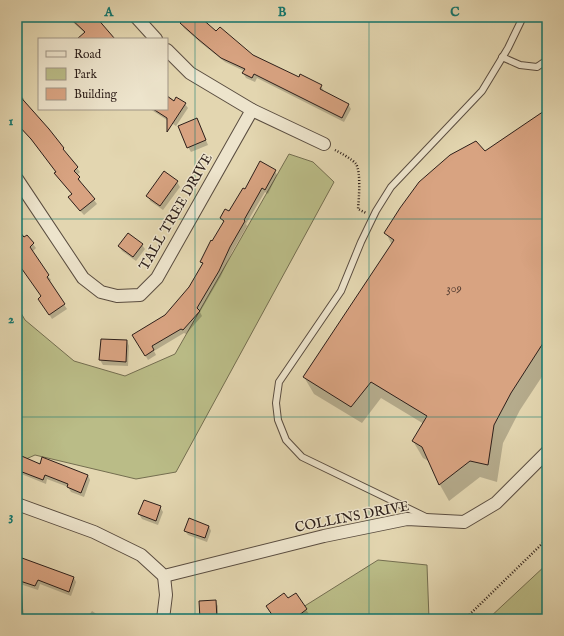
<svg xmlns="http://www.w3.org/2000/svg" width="564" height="636" font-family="'IM FELL English',serif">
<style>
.green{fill:#babc87;stroke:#746e50}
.shadow{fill:#0003}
.building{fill:#d8a381;stroke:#2d1f1a}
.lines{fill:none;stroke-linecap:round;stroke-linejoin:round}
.service-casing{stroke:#5a4d40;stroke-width:8}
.minor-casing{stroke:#5a4d40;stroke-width:14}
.path{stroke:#2d1f1a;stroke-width:2.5;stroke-dasharray:1 2;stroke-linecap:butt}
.service{stroke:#ede4cc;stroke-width:6}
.minor{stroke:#ede4cc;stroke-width:12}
.grid{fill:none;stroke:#0f766e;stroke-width:1;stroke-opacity:0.55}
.labels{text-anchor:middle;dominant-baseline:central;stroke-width:3;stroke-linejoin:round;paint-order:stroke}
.number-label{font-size:12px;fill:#584034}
.street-label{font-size:14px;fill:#2d1f1a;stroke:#ede4cc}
.neatline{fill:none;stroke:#0f766e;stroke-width:1.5}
.grid-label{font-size:13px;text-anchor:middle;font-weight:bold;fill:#0f766e}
</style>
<rect width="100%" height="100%" fill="#e3d6b0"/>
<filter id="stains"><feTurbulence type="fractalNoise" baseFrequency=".005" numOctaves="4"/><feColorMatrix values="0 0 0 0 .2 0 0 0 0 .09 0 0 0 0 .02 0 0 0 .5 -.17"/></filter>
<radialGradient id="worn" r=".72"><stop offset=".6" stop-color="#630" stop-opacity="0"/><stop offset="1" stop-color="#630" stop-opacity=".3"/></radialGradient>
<g class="green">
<path d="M289 154 313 162 334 182 176 472 136 479 35 455 17 463V306L25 320 74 361 125 376 175 354Z"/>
<path d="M378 560 427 565 429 619H284Z"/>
<path d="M547 564V619H488Z"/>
<path d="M17 567 20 569 23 616 21 619H17Z"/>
</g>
<g class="shadow">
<path d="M67 17H94L114 39H84L85 33Z"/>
<path d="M176 17H199L216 33 253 55 299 78 321 86 324 91 323 92 348 104 351 109 344 122 257 78 255 82 246 78 243 73 244 71 225 62 201 43 184 28 181 23Z"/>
<path d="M17 90 24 99 23 101 48 129 63 149 65 154 77 168 80 172 77 175 81 182 80 183 94 200 97 204 84 215 72 202 70 197 73 195 58 178 55 174 57 172 35 144 17 124Z"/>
<path d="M167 95 175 101 185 104 188 108 176 126 150 109H167Z"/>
<path d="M547 110V369L520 410 503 443 497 482 480 477 449 501 440 485 430 462 423 458 413 441 424 424 381 398 362 423 314 394 304 377 392 245 386 233 485 153Z"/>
<path d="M199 124 208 145 191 152 188 147Z"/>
<path d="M275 171 277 175 268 194 265 192 246 224 247 226 232 252 221 276 200 312 202 316 186 334 184 333 154 351 156 355 148 360 134 335 166 316 190 288 203 265 201 262 224 223 221 218 230 213 245 190Z"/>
<path d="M177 182 180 187 163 210 150 201 148 196Z"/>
<path d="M17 227 25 238 27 236 36 248 32 252 48 276 51 280 49 282 67 309 52 319 42 303V297L19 264 17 265Z"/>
<path d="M142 245 145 249 136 261 122 251 119 246Z"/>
<path d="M127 341 129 346 128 366 103 365 100 360Z"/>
<path d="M17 456 40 465 88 475 90 480 84 497 71 492 68 487 47 479 46 484 19 473 17 477Z"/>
<path d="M160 507 163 512 158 525 142 519 139 514Z"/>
<path d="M209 526 211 531 207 542 188 535 185 531Z"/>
<path d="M17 558 74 578 76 582 71 596 40 584 38 590 17 583Z"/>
<path d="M295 594 309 614 302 619H276L288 599Z"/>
<path d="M215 601 218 606V619H201Z"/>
<path d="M92 611 104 619H86Z"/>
<path d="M109 615 115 619H106Z"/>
</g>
<g class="building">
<path d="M69 17H96L115 39H77L85 32Z"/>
<path d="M185 17H200L216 31 220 27 253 55 299 77 300 74 322 85 320 89 349 104 342 118 254 74 252 78 242 73 245 69 221 58 198 39 180 23Z"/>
<path d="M17 93 49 129 64 148 63 149 78 167 74 171 80 177 78 179 95 199 80 211 68 197 72 194 54 173 56 172 31 139 17 124Z"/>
<path d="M167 96 174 101 176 97 186 103 167 132V118L153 109H167Z"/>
<path d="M547 109V337L511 393 494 425 488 465 470 461 439 485 422 447 412 441 427 416 371 382 351 407 303 377 394 240 384 233 400 208 419 182 450 155 476 141 485 151Z"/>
<path d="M197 118 206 140 187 148 178 126Z"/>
<path d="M260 161 276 170 265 190 262 188 244 220 245 221 230 247 219 271 197 308 200 311 183 330 181 329 152 346 154 350 145 356 132 335 165 315 189 287 203 263 200 262 211 240 212 241 224 221 220 218 225 209 229 211 243 188 245 189Z"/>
<path d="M164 171 178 181 160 206 146 196Z"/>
<path d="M17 229 24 237 27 235 34 243 30 247 49 275 47 277 65 304 49 315 38 299 41 296 17 262Z"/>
<path d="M128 233 143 244 133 257 118 246Z"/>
<path d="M101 339 127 340 126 362 99 360Z"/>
<path d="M17 454 40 464 42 457 88 475 81 493 67 487 68 484 45 475 43 480 17 470Z"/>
<path d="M144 500 161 506 156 521 138 514Z"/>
<path d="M189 518 209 526 205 538 184 531Z"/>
<path d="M22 558 74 577 69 592 38 580 35 586 17 580V572Z"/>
<path d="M284 593 288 598 296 593 307 609 294 619H275L266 606Z"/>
<path d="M216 600 217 619H200L199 601Z"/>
</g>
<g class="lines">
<defs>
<g id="service">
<path d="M502 57 520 65 537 67 547 60"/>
<path d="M426 517 302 457 286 440 278 420 276 403 279 382 341 291 361 242 376 211 391 187 482 91 508 48 523 17"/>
</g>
<g id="minor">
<path d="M136 17 156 39"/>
<path d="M167 50 190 73 252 110 324 144"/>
<path d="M17 179 83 278 101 292 117 296 140 295 157 278 252 110"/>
<path d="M17 504 94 532 141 555 164 576 324 536 407 519 464 522 496 503 547 452"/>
<path d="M163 619 166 595 164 576"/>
</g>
</defs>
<use href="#service" class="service-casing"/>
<use href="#minor" class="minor-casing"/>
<g class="path">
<path d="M335 150C341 153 352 159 356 164 361 171 359 199 358 209L366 213"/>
<path d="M465 619 547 539"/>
</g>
<use href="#service" class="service"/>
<use href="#minor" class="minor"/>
</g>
<path class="grid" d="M195 17V619M369 17V619M17 219H547M17 417H547"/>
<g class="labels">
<g class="number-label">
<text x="454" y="288">309</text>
</g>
<g class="street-label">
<text transform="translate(176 212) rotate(-60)">TALL TREE DRIVE</text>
<text transform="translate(352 517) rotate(-11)">COLLINS DRIVE</text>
</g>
</g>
<rect width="564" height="636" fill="none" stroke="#e3d6b0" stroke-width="44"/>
<rect x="38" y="38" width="130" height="72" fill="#ede4cc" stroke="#a09585"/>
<rect x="46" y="51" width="20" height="6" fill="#ede4cc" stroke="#a09585"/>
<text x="74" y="58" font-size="12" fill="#2d1f1a">Road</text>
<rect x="46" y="68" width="20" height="12" fill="#babc87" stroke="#a09585"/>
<text x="74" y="78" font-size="12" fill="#2d1f1a">Park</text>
<rect x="46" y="88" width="20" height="12" fill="#d8a381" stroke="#a09585"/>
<text x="74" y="98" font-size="12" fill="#2d1f1a">Building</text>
<rect x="22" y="22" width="520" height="592" class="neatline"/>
<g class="grid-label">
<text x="109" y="16">A</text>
<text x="282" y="16">B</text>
<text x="455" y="16">C</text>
<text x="11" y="125">1</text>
<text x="11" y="323">2</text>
<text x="11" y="520">3</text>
</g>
<rect width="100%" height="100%" filter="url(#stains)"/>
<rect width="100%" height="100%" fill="url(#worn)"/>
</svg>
